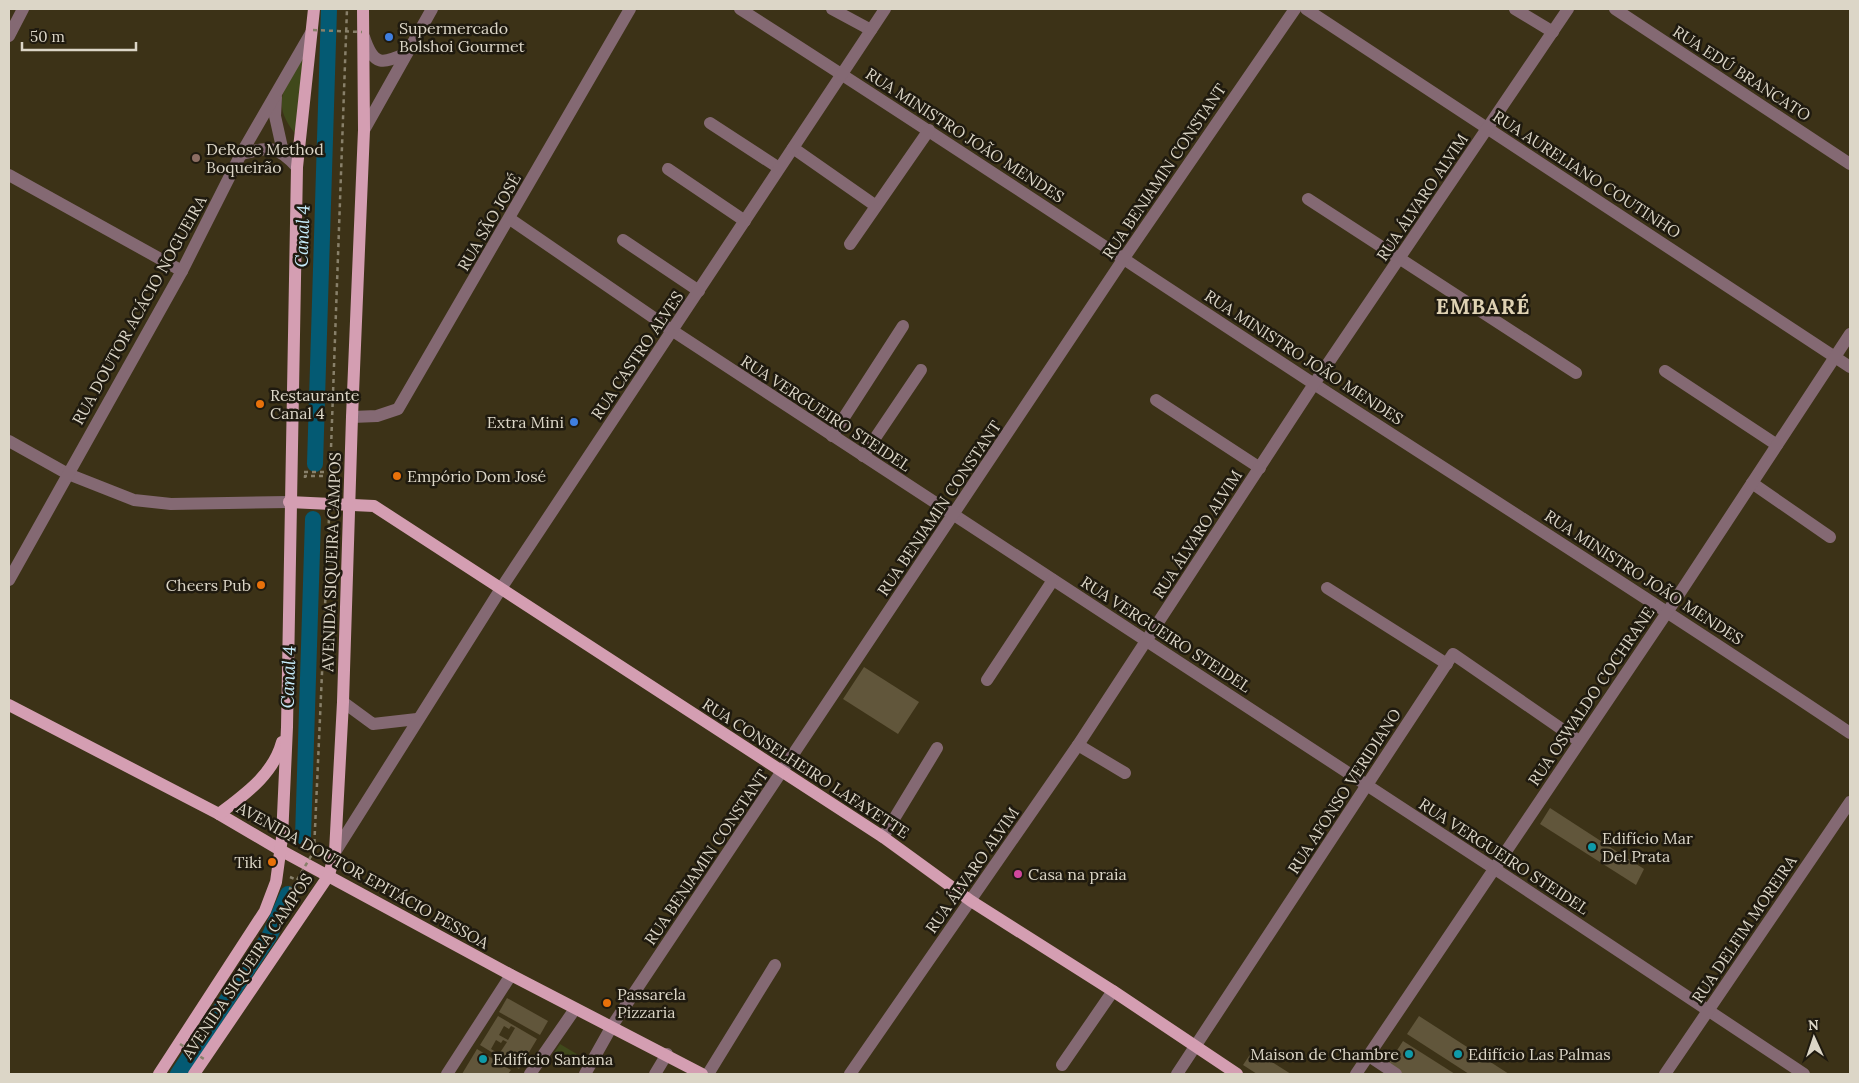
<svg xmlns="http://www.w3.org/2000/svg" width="1859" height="1083" font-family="Lora,serif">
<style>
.green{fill:#40491b}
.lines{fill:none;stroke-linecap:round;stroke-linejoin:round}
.canal{stroke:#045a73;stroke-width:16}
.building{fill:#61563b;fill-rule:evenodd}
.path{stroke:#88806a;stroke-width:2.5;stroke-dasharray:4 4;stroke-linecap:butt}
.minor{stroke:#846973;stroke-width:12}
.major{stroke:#d49eb2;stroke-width:12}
.path-bridge{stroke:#88806a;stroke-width:2.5;stroke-dasharray:4 4;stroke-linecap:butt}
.shop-dot{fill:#3f7fe0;stroke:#1f1a0f;stroke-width:2}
.education-dot{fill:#8d6e63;stroke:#1f1a0f;stroke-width:2}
.food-dot{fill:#e8710a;stroke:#1f1a0f;stroke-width:2}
.culture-dot{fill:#0f9aa8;stroke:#1f1a0f;stroke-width:2}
.hotel-dot{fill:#d1479c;stroke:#1f1a0f;stroke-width:2}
.labels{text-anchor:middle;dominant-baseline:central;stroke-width:5;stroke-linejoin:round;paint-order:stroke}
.poi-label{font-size:16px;fill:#dcd6c7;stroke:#1f1a0f;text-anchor:start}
.street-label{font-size:16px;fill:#dcd6c7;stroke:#1f1a0f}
.water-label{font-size:18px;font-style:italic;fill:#c5ebfa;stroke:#1f1a0f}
.district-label{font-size:21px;font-weight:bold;letter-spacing:1px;fill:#dfd2b3;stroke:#1f1a0f}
</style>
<rect width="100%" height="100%" fill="#3c3217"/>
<g class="green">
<path d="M305 50 299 138C267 101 286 88 305 50Z"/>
<path d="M560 1044 585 1059 579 1068 554 1053Z"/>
</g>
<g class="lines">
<g class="canal">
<path d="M315 464 329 9"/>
<path d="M303 837 313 519"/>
<path d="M178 1074 270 935 288 894"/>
</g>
</g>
<g class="building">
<path d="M864 667 919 702 898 734 843 699Z"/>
<path d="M1550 808 1644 869 1636 885 1540 824Z"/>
<path d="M507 998 548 1021 540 1035 499 1012Z"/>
<path d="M498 1016 537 1039 519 1069 480 1045ZM504 1026 509 1029 511 1026 515 1028 508 1040 499 1035ZM496 1040 501 1043 503 1040 507 1042 499 1054 491 1049Z"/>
<path d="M1419 1016 1509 1074H1469L1407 1034Z"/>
<path d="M1403 1041 1455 1074H1399L1387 1066Z"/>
<path d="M477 1049 511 1070 508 1074H462Z"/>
<path d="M1253 1050 1291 1074H1257L1243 1065Z"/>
</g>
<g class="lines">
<g class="path">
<path d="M304 472H336"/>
<path d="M305 478V476H330L347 9"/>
<path d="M314 851 329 518"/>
<path d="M290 877 303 883 301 889"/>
<path d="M289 888 300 893"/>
</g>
<g class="minor">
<path d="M740 9C933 132 1123 259 1314 384 1493 500 1673 614 1850 733"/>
<path d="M832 9 871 30"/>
<path d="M1306 9 1850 367"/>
<path d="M1515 9 1553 32"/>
<path d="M1615 9 1850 164"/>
<path d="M9 36 23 9"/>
<path d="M364 37C374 67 382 64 407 53"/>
<path d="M276 97 275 116 283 152"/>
<path d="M710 123 779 168"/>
<path d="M364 130 432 9"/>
<path d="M793 148 876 206"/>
<path d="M241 154C270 147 275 144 297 167"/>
<path d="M668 169 745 221"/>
<path d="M9 175 182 271"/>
<path d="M1308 199 1576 373"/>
<path d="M510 219 673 331 1495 869 1804 1074"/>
<path d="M623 240 699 291"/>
<path d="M850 244 929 130"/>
<path d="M1665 371 1777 445"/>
<path d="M1156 400 1260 468"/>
<path d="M352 417 377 416 398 409 630 9"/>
<path d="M832 436 903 326"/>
<path d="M9 441 68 474 134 500 171 504 289 502"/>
<path d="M863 456 921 370"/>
<path d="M1752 483 1830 537"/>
<path d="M9 580 182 271 241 154 311 33"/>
<path d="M1327 588 1447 664"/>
<path d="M987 680 1053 580"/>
<path d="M343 702 373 724 417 719"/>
<path d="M1078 745 1125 773"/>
<path d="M883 837 937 748"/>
<path d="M335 852 502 587 885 9"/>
<path d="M1369 1056 1396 1074"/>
<path d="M1062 1065 1113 991"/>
<path d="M447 1074 511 975"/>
<path d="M530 1074 575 1009"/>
<path d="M585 1074 612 1026 1124 258 1295 9"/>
<path d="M655 1074 667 1054"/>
<path d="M708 1074 775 965"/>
<path d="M850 1074 1078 745 1314 384 1568 9"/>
<path d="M1177 1074 1453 654 1579 741"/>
<path d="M1356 1074 1668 611 1850 334"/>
<path d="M1665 1074 1850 802"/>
</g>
<g class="major">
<path d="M289 502 374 506 883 837 971 901 1113 991 1237 1074"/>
<path d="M9 705 219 814 282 851 511 975 702 1074"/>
<path d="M219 814C245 794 273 775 282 742"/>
<path d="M159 1074 265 911 276 882 282 838 287 727 297 167 314 9"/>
<path d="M194 1074 329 875 335 852 343 702 352 417 364 130 363 9"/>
</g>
<g class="path-bridge">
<path d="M313 30 362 32"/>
<path d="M297 880 314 851"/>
<path d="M180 1044 204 1059"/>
</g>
</g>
<g class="shop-dot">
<circle cx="389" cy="37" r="5"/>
<circle cx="574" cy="422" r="5"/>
</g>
<circle class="education-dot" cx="196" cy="158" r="5"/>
<g class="food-dot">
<circle cx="260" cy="404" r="5"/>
<circle cx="397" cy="476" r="5"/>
<circle cx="261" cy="585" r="5"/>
<circle cx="272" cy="862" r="5"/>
<circle cx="607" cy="1003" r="5"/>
</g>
<g class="culture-dot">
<circle cx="1592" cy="847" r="5"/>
<circle cx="1409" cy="1054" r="5"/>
<circle cx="1458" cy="1054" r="5"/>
<circle cx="483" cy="1059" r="5"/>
</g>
<circle class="hotel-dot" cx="1018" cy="874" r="5"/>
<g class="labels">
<g class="poi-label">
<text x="399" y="28">Supermercado<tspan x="399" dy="18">Bolshoi Gourmet</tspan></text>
<text x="206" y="149">DeRose Method<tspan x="206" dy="18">Boqueirão</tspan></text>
<text x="270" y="395">Restaurante<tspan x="270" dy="18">Canal 4</tspan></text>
<text x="564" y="422" text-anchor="end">Extra Mini</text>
<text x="407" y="476">Empório Dom José</text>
<text x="251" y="585" text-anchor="end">Cheers Pub</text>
<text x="1602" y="838">Edifício Mar<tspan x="1602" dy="18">Del Prata</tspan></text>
<text x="262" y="862" text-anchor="end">Tiki</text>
<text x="1028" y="874">Casa na praia</text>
<text x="617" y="994">Passarela<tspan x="617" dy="18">Pizzaria</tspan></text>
<text x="1399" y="1054" text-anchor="end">Maison de Chambre</text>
<text x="1468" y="1054">Edifício Las Palmas</text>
<text x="493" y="1059">Edifício Santana</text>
</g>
<g class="street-label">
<text transform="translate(1742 73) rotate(33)">RUA EDÚ BRANCATO</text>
<text transform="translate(965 135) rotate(33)">RUA MINISTRO JOÃO MENDES</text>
<text transform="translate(1164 171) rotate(-56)">RUA BENJAMIN CONSTANT</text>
<text transform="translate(1587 174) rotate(33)">RUA AURELIANO COUTINHO</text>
<text transform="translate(1422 197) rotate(-56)">RUA ÁLVARO ALVIM</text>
<text transform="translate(489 222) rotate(-60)">RUA SÃO JOSÉ</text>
<text transform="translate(139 310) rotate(-61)">RUA DOUTOR ACÁCIO NOGUEIRA</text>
<text transform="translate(637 355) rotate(-56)">RUA CASTRO ALVES</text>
<text transform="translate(1304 357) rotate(33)">RUA MINISTRO JOÃO MENDES</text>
<text transform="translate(826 413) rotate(33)">RUA VERGUEIRO STEIDEL</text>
<text transform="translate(939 508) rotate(-56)">RUA BENJAMIN CONSTANT</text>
<text transform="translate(1197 534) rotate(-57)">RUA ÁLVARO ALVIM</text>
<text transform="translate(331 562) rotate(-88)">AVENIDA SIQUEIRA CAMPOS</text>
<text transform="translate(1644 577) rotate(33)">RUA MINISTRO JOÃO MENDES</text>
<text transform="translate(1166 634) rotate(33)">RUA VERGUEIRO STEIDEL</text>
<text transform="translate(1591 696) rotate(-56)">RUA OSWALDO COCHRANE</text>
<text transform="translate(806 768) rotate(33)">RUA CONSELHEIRO LAFAYETTE</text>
<text transform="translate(1344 791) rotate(-57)">RUA AFONSO VERIDIANO</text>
<text transform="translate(1504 856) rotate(33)">RUA VERGUEIRO STEIDEL</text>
<text transform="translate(706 857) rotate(-56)">RUA BENJAMIN CONSTANT</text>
<text transform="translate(972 870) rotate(-55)">RUA ÁLVARO ALVIM</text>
<text transform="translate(363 875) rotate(29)">AVENIDA DOUTOR EPITÁCIO PESSOA</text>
<text transform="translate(1744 929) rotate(-56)">RUA DELFIM MOREIRA</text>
<text transform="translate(247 966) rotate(-56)">AVENIDA SIQUEIRA CAMPOS</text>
</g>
<g class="water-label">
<text transform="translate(302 236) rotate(-88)">Canal 4</text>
<text transform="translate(288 677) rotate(-88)">Canal 4</text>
</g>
<g class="district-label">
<text x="1483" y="306">EMBARÉ</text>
</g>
</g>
<rect width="1859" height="1083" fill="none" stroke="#dcd6c7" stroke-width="20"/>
<g transform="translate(1814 1038) rotate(357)" stroke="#1f1a0f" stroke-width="4" paint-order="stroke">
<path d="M0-4L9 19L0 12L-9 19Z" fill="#dcd6c7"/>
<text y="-8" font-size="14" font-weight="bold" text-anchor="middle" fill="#dcd6c7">N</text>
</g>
<path d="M22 42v8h114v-8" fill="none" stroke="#dcd6c7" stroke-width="2.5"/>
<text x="30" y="42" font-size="15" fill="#dcd6c7" stroke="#1f1a0f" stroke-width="4" paint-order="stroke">50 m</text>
</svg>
